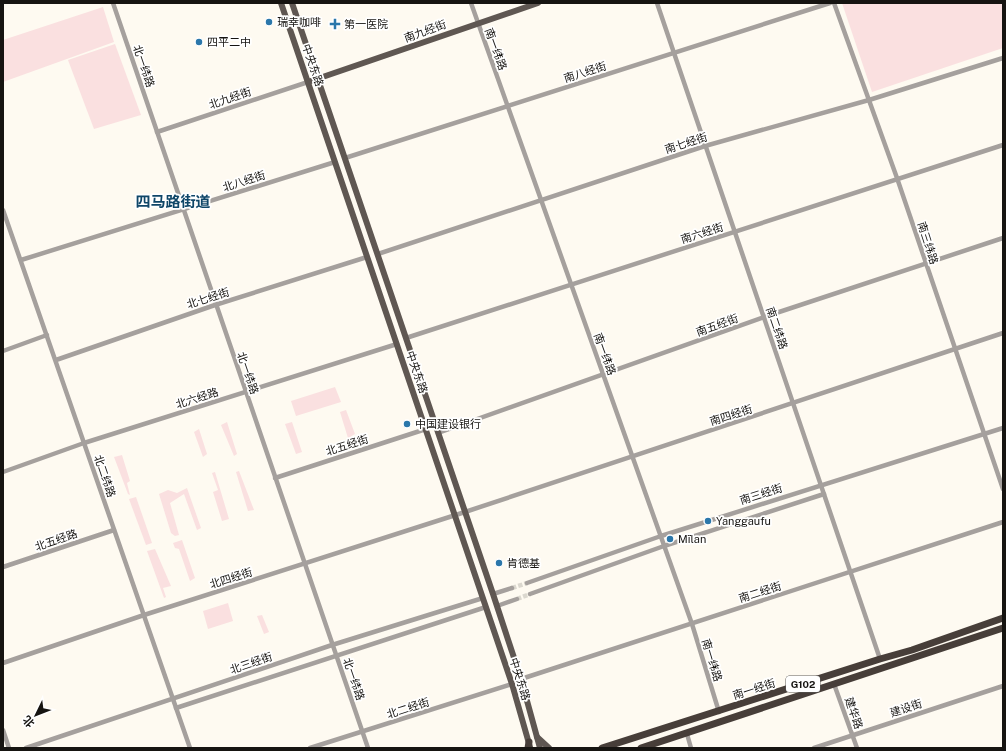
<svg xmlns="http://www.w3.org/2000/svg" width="1006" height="751" font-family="'Public Sans','Noto Sans SC',sans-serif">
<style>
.green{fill:#fae0e0}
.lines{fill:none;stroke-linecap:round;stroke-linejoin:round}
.minor-tunnel{stroke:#dbd8cf;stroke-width:4.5;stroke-dasharray:4.5 2;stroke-linecap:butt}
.minor{stroke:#a5a09d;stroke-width:4.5}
.major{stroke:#5f5752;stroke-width:6}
.highway{stroke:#473e39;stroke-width:7}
.poi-dot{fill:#2b77aa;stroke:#fff;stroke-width:1.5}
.labels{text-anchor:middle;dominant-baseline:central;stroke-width:3.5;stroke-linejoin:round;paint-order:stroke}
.shield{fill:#fff;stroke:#5c5a58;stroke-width:1}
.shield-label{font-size:10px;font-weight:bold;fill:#161411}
.poi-label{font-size:11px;fill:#161411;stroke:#fff;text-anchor:start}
.street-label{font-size:11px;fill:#161411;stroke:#fff}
.district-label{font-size:15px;font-weight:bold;fill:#0f4668;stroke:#fff}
</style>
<rect width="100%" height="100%" fill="#fefaf1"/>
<g class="green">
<path d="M842 3H1003V48L872 92Z"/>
<path d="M103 7 114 42 3 82V40Z"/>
<path d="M115 44 141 115 94 129 68 60Z"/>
<path d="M335 387 341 402 296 416 291 401Z"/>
<path d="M346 410 355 434 348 438 340 412Z"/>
<path d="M227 422 237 454 234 456 221 425Z"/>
<path d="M292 422 302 452 296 454 285 424Z"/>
<path d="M199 429 207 454 203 457 194 432Z"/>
<path d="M122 455 130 481 127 483 130 495 128 494 114 457Z"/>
<path d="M239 471 254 510 248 511 236 472Z"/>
<path d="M215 472 229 519 222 521 213 492 218 490 212 473Z"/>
<path d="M187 488 201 528 197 530 184 494 170 503 179 535 175 536 171 533 159 494 168 490 177 493Z"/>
<path d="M136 497 152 543 146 545 129 499Z"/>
<path d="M182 540 195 578 190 581 179 549 175 548 173 543Z"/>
<path d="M155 549 171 586 163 588 166 597 164 598 147 551Z"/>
<path d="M228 603 233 621 208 629 203 611Z"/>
<path d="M262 615 269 632 264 634 257 616Z"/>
</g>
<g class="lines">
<g class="minor-tunnel">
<path d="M512 588 527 583"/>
<path d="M517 599 530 594"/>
</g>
<g class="minor">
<path d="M113 3 368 748"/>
<path d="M471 3 692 624 719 712"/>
<path d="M657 3 880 659"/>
<path d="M834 3 897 178 1003 489"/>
<path d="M157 132 308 82"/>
<path d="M345 158 830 3"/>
<path d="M3 210 190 748"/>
<path d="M378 254 705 146 869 100 1003 58"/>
<path d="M21 260 335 162"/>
<path d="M406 338 1003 145"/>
<path d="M3 351 47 335"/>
<path d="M56 360 215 305 367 257"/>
<path d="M438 433 764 317 1003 238"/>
<path d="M3 472 84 443 397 344"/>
<path d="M275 478 426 429"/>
<path d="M3 567 114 530"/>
<path d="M527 583 661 536 1003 428"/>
<path d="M493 594 512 588"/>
<path d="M530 594 664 546 824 494"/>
<path d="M497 606 517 599"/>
<path d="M3 663 144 615 465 512 1003 333"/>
<path d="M521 679 1003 522"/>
<path d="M834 684 857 748"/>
<path d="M176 708 486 607"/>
<path d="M3 730 9 748"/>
<path d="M687 734 691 748"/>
<path d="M26 748 332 645 483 598"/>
<path d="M310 748 512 684"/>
<path d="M814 748 1003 686"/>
</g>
<g class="major">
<path d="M281 3 512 684 530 747"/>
<path d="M292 3 493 594 521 679 540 748"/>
<path d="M308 82 538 3"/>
<path d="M537 737 549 748"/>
</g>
<g class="highway">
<path d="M528 748 529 742"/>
<path d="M602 748 880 659 912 650 1003 618"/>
<path d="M641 748 1003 628"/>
</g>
</g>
<g class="poi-dot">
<circle cx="269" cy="22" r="4"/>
<path d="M333 18h4v4h4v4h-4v4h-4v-4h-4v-4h4z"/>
<circle cx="199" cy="42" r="4"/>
<circle cx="407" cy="424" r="4"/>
<circle cx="708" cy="521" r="4"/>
<circle cx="670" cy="539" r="4"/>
<circle cx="499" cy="563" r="4"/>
</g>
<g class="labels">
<rect class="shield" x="786" y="676" width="34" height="16" rx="3"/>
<g class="shield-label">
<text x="803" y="684">G102</text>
</g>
<g class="poi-label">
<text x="277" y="22">瑞幸咖啡</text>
<text x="344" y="24">第一医院</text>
<text x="207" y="42">四平二中</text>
<text x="415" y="424">中国建设银行</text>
<text x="716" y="521">Yanggaufu</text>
<text x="678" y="539">M̈ilan</text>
<text x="507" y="563">肯德基</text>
</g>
<g class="street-label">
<text transform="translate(425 31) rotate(-20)">南九经街</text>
<text transform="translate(496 49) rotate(70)">南一纬路</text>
<text transform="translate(313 65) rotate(71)">中央东路</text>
<text transform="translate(144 66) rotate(71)">北一纬路</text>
<text transform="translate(585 72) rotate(-18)">南八经街</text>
<text transform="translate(230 98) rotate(-19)">北九经街</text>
<text transform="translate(686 143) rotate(-18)">南七经街</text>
<text transform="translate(244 181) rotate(-18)">北八经街</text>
<text transform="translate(702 233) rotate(-18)">南六经街</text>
<text transform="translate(928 243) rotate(72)">南三纬路</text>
<text transform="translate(208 298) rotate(-18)">北七经街</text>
<text transform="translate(717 325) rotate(-20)">南五经街</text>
<text transform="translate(777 328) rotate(71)">南二纬路</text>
<text transform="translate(605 354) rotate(70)">南一纬路</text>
<text transform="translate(417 372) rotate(71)">中央东路</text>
<text transform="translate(248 373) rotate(71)">北一纬路</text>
<text transform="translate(197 398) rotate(-18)">北六经路</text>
<text transform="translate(731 415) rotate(-18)">南四经街</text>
<text transform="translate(347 445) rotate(-18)">北五经街</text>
<text transform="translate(105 476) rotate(71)">北二纬路</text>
<text transform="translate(761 494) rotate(-18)">南三经街</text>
<text transform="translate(56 540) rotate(-19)">北五经路</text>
<text transform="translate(231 578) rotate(-18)">北四经街</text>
<text transform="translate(760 592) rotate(-18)">南二经街</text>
<text transform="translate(712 660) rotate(73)">南一纬路</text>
<text transform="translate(251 663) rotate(-19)">北三经街</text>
<text transform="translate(354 679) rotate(71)">北一纬路</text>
<text transform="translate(520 679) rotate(72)">中央东路</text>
<text transform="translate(754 689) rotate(-18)">南一经街</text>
<text transform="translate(408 708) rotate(-18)">北二经街</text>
<text transform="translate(906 708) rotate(-18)">建设街</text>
<text transform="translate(854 713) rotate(71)">建华路</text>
</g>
<g class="district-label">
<text x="173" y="201">四马路街道</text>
</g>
</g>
<rect width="1006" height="751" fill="none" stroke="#161411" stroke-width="8"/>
<g transform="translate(36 715) rotate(227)" stroke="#ffffff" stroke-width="3" paint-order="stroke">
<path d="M0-3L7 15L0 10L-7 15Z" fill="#161411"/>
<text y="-6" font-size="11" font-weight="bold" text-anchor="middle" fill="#161411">北</text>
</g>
</svg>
